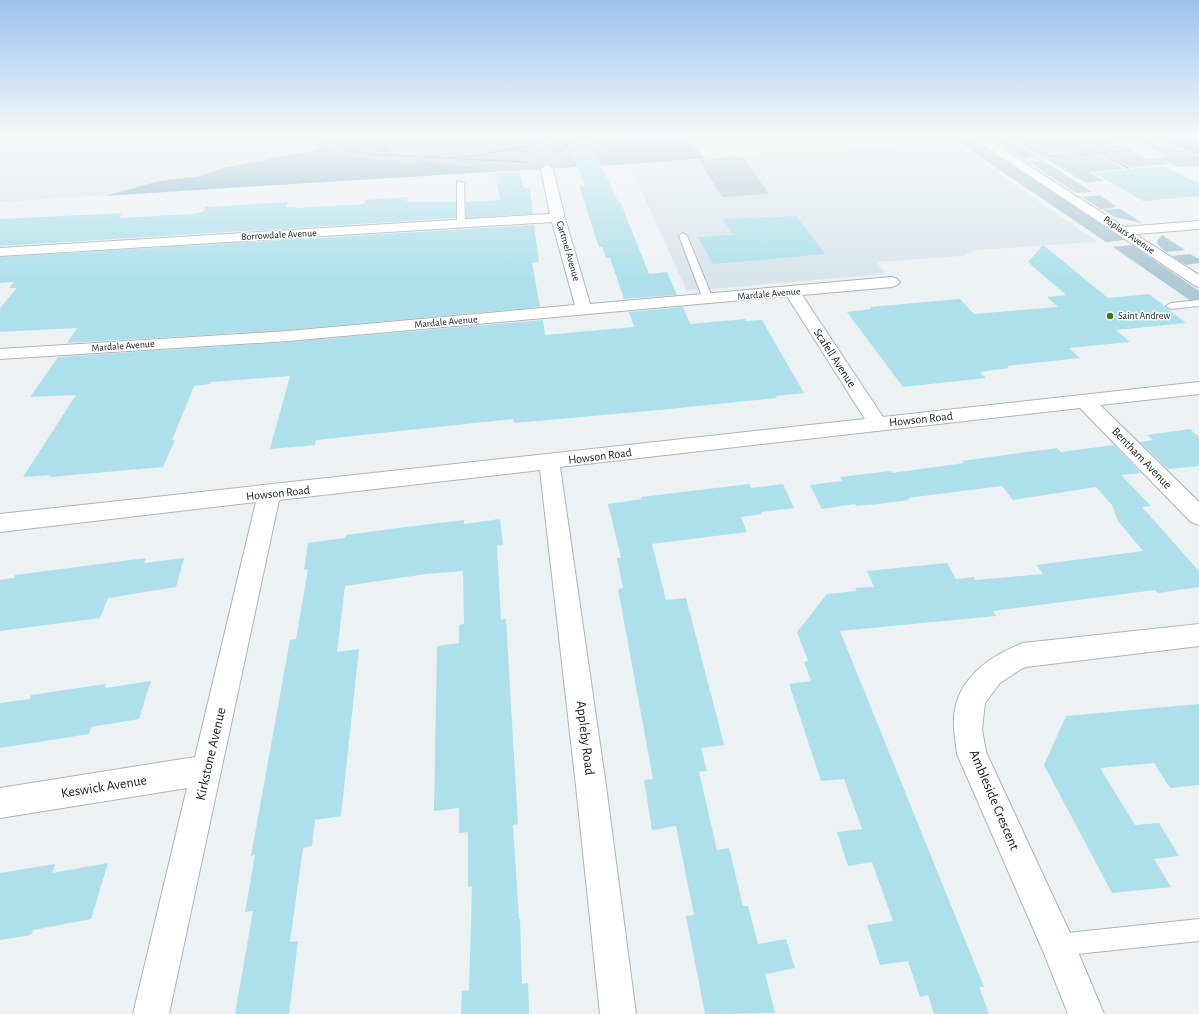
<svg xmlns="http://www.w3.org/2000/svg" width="1199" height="1014" font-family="'Alegreya Sans',sans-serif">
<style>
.built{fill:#d9e5ec}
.green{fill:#aec8d6}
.forest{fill:#8eb7cd}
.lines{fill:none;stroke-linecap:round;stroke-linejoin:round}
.stream{fill:#cad8fd;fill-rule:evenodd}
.building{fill:#ade0eb}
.service-casing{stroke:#b0b4b7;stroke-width:2}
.minor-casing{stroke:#b0b4b7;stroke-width:2}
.tertiary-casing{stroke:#b0b4b7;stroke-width:2}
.path{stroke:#828587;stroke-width:1.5;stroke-dasharray:2.5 1;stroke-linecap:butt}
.service{fill:#fff;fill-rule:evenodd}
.minor{fill:#fff;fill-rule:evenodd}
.tertiary{fill:#fff;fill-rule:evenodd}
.poi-dot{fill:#3c7a17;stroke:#fcfeff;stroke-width:1.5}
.labels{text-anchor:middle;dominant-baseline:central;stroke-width:3;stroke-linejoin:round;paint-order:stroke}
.far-street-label{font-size:10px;fill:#1a1c1c;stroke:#fcfeff}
.far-poi-label{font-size:10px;fill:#1a1c1c;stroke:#fcfeff;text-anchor:start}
.street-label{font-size:12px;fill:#1a1c1c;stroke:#fcfeff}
.near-street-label{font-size:14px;fill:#1a1c1c;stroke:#fcfeff}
</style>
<rect width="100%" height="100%" fill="#ecf1f4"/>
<g class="built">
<path d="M20 137H321L309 183 0 202V155Z"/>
<path d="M954 143 1098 242 975 250 963 256 876 262 886 274 687 291 629 164 705 158Z"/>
</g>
<g class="green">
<path d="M321 137H684L705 158 629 164 309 183Z"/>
<path d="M951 137H969L1125 240 1106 242Z"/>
<path d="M987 137H1004L1037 157 1023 159Z"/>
<path d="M1009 137H1067L1094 152 1043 157Z"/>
<path d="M1073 137H1143L1199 156V166L1178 167 1159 158 1168 156 1134 139 1113 141 1125 149 1099 151Z"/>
<path d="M1131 151 1146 159 1157 158 1169 164 1128 168 1102 153Z"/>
<path d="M1097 153 1124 169 1089 172 1104 181 1086 183 1046 159Z"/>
<path d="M743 157 769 194 722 197 699 160Z"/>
<path d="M1042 160 1092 192 1076 193 1027 161Z"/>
<path d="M1099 195 1117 207 1100 209 1082 197Z"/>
<path d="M1120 209 1142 223 1115 217 1103 210Z"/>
<path d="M1162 235 1185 250 1166 252 1158 245 1157 241Z"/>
<path d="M1132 245 1199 291V300L1191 301 1113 247Z"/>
<path d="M1190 254 1199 259V263L1186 265 1172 256Z"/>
</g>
<g class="forest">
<path d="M631 137H684L705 158 629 164 562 167 613 150 635 147 640 142Z"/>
<path d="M1166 137H1199V155L1170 144Z"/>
<path d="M311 151H330L351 157 398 162 407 165 418 162 441 163 497 171 105 196 159 181 201 176 223 168Z"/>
</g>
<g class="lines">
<path class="stream" d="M1149 137H1154L1156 139 1151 140Z"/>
</g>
<g class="building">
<path d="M572 137H588L618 201H620L649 274 667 272 677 295 624 299 610 258H606L602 247H599L579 186H585L567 139Z"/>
<path d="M1165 166 1199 184V196L1143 201 1094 173Z"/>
<path d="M519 172 524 188H530L533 214 466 218V202L500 200 495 173Z"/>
<path d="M408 197 407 202H456V218L0 246V219L122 213 119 218 191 214 203 212 206 207 288 202 286 207 297 208 364 204 365 200Z"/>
<path d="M796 216 825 254 713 264 698 237 733 235 723 219Z"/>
<path d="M534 225 539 262 532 263 540 307 288 330 67 343 77 328 0 332V308L17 288H9L14 282 0 283V257Z"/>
<path d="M1043 245 1108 298 1149 294 1186 323 1116 330 1130 342 1069 348 1080 358 1007 366 1009 368 980 372 986 378 903 387 847 312 871 309 870 307 960 299 974 314 1058 307 1047 297 1066 295 1028 262Z"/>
<path d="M683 307 690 324 745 319 746 321 762 320 804 393 776 396 777 398 659 410 514 423 513 419 316 440 315 445 270 449 290 376 211 382 210 384 194 386 172 440H175L163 467 50 477 51 475 23 477 76 395 30 397 58 357 288 342 543 320 545 335 634 327 629 312Z"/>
<path d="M1190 429 1199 437V466L1168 469 1140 442 1153 440 1147 435Z"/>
<path d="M1114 445 1141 473 1121 475 1151 506 1142 507 1199 571V587L1158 593 1155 590 993 611 996 616 840 631 984 987H979L989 1014H934L928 995 920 997 908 961 880 965 867 925 893 921 872 862 848 866 837 832 862 829 844 779 821 781 799 714 789 684 811 681 804 662 808 661 797 632 827 594 857 591 855 588 874 587 867 571 947 563 956 579 974 577 975 580 1043 574 1036 565 1143 551 1118 521 1112 505 1096 487 1013 500 1002 486 908 498 909 500 879 504 856 506 855 504 822 509 810 485 842 481 840 477 891 471 892 473 964 463 962 461 1057 448 1061 452Z"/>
<path d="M749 484 751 488 783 484 794 508 761 512 762 514 741 517 747 532 652 544 666 600 686 598 724 745 701 748 707 771 699 772 717 850 729 848 743 906H748L758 944 786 939 795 968 765 974 775 1013 705 1014 686 916 694 915 676 826 652 830 644 780 653 779 618 589 623 588 617 558H621L608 504 642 499 641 497Z"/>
<path d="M500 519 503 545 497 546 501 620 506 619 518 824 513 825 519 919H520L522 984 528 983 529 1014H461L462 991 469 990 472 886 468 887V832L459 833V808L434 811 437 646 459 643V625L464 624 463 571 426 574 345 586 337 652 359 649 341 816 315 820 312 846 303 848 290 942 298 941 289 1014H235L253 911 245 912 255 855 251 856 290 640 296 639 308 569 304 570 308 543 345 538 346 535 406 527 464 520V524Z"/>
<path d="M146 558 144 563 184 558 176 587 108 598 100 618 0 631V580L14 578 15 575Z"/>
<path d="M151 681 139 719 91 727 89 734 0 748V703L30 699 31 695 78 688 106 684 105 688Z"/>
<path d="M1199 704V785L1170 788 1154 763 1100 768 1135 825 1159 823 1179 856 1154 859 1171 887 1112 893 1044 765 1066 716Z"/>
<path d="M108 863 91 919 33 930 31 935 0 940V873L55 864 52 873Z"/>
</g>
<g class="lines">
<defs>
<g id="service">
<path d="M457 181 464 183 465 224 461 227 457 224Z"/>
<path d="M683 233 687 236 713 299 712 301H704L703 299 679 236Z"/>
<path d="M1199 300V306L1171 309 1166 306 1171 303Z"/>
<path d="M1199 919V941L1058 956 1050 953 1047 945 1050 937 1058 934Z"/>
</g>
<g id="minor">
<path d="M547 165 553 169 565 218 590 304 892 277 897 279 900 282 897 285 892 287 802 295 883 417 1199 382V394L1100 405 1199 502V525L1191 522 1080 408 560 467 606 786 636 1014H600L576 786 540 470 279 500 169 1014H133L187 788 0 818V788L195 757 256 502 0 532V514L865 419 787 296 288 341 0 359V349L288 331 575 305 552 222 0 256V248L550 214 541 169Z"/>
<path d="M1199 221V229L1124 235 1119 234 1117 231 1119 228 1124 227Z"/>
<path d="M1199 624V646L1026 667 1021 669 1000 683 985 703 982 729 986 752 1070 933 1104 1014H1068L1043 951 957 754C956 742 953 730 954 717 957 678 990 656 1023 643Z"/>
</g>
<path id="tertiary" d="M971 137H984L1199 275V287L1194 285Z"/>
</defs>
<use href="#service" class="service-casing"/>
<use href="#minor" class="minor-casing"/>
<use href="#tertiary" class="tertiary-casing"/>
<g class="path">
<path d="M335 137C341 150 356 152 369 154L526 162"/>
<path d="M379 137 385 150V155"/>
<path d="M499 137 531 155"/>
<path d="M1070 137 1129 169"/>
<path d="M558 153 574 137"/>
<path d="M466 157 530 146 558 137"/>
<path d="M1048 157 1132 150"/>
</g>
<use href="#service" class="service"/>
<use href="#minor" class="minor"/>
<use href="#tertiary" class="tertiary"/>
</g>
<linearGradient id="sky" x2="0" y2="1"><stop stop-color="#9cc2f0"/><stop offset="0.49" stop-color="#f6f9fa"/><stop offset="1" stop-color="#f6f9fa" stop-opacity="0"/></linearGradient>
<rect width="1199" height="279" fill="url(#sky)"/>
<circle class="poi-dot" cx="1110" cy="316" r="4"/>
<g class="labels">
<g class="far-street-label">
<text transform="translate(279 235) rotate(-3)">Borrowdale Avenue</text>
<text transform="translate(1129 235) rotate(34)">Poplars Avenue</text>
<text transform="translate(568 251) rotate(74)">Cartmel Avenue</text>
<text transform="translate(769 294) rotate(-5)">Mardale Avenue</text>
<text transform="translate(446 322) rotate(-5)">Mardale Avenue</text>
<text transform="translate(123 346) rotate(-4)">Mardale Avenue</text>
</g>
<g class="far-poi-label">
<text x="1118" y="316">Saint Andrew</text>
</g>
<g class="street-label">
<text transform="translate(835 358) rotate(57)">Scafell Avenue</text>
<text transform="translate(921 419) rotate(-6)">Howson Road</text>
<text transform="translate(600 456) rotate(-7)">Howson Road</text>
<text transform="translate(1142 458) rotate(46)">Bentham Avenue</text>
<text transform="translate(278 493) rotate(-6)">Howson Road</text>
</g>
<g class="near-street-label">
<text transform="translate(585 738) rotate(83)">Appleby Road</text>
<text transform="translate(211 754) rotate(-77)">Kirkstone Avenue</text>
<text transform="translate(104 787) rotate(-9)">Keswick Avenue</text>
<text transform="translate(994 800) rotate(67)">Ambleside Crescent</text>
</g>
</g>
</svg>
